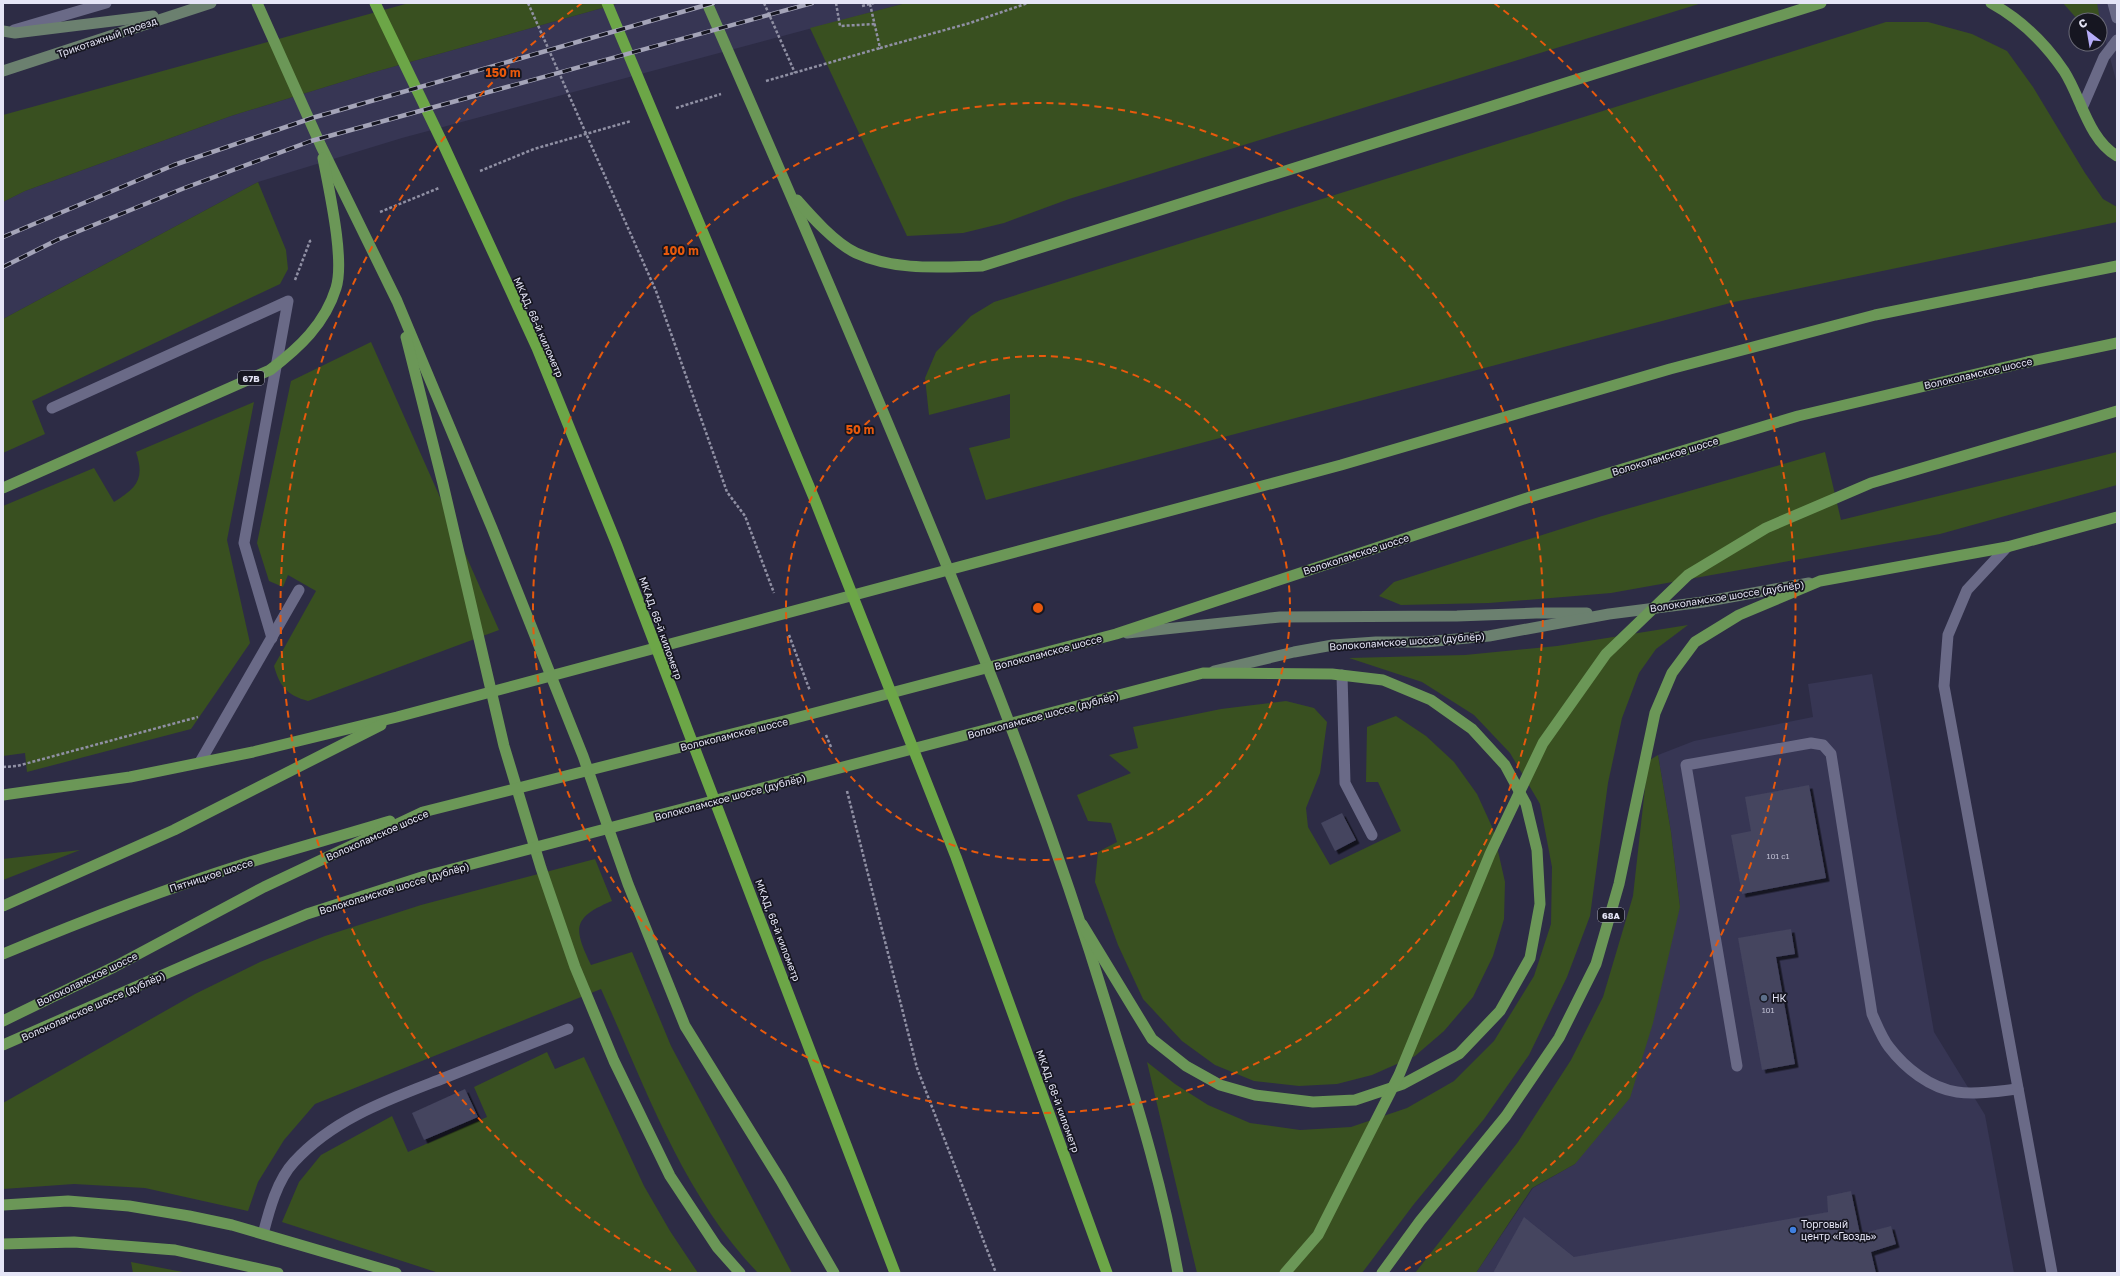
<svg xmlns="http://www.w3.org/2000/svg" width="2120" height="1276" font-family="'Golos Text',sans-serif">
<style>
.built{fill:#373654}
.green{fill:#395020}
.building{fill:#44445f;filter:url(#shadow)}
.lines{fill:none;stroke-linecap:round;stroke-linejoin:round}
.path{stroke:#9090a4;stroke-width:2.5;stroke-dasharray:3 2;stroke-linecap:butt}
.service{stroke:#6a6a87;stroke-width:11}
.minor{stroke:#6a6a87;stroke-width:11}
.secondary{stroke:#6b806f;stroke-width:11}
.primary{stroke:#6b9757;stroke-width:11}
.trunk{stroke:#6ca647;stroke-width:11}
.rail-casing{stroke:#a4a4b8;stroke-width:4.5}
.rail{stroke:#161621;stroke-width:3;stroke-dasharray:9;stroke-linecap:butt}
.ring{fill:none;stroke:#e8590c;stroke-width:2;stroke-dasharray:7 5}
.service-dot{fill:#5c6f8a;stroke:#161621;stroke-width:1.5}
.shop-dot{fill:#3f7fe0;stroke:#161621;stroke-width:1.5}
.labels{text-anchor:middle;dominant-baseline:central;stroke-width:3.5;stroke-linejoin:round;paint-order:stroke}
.number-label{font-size:8px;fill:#bdbdd0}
.shield{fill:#161621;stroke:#a7a7b6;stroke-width:1}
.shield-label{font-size:9px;font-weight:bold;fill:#e5e5f6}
.street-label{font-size:10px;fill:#e5e5f6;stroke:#161621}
.poi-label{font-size:10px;fill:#e5e5f6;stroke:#161621;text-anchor:start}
.centre{fill:#e8590c;stroke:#161621;stroke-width:2}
.ring-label{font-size:12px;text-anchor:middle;font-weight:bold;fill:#e8590c;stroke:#161621;stroke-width:3.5;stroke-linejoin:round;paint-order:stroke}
</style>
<defs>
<filter id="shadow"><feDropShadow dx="3.5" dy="3.5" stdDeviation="0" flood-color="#0009"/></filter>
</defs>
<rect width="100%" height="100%" fill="#2d2c45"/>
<g class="built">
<path d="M620 3H906L402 138 258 182 3 319V202L25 191 231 116 371 73Z"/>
<path d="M2095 3H2117V84L2100 20Z"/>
<path d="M1872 674 1934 1032 1985 1115 2014 1273H1476L1533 1188 1575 1164 1680 907 1671 832 1658 755 1694 741 1813 717 1808 684Z"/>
</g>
<g class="green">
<path d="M409 3H620L371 73 231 116 25 191 3 202V115Z"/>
<path d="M906 3H1702L1069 199 1004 223 963 233 907 236 810 28Z"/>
<path d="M2063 3H2097L2100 20H2078Z"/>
<path d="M1886 22H1928L1972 34 2007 51 2033 87 2085 173 2103 199 2117 207V222L1734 302 986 500 969 448 1010 438V394L929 415 925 378 936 352 971 316 994 302Z"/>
<path d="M258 182 286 250 288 269 280 284 32 401 45 434 3 453V319Z"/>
<path d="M371 342 499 630 308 701C287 695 280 687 274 666L316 591 288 575 283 587 269 581 257 543 291 381Z"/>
<path d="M254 402 227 540 250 643 191 729 27 772 25 753 3 756V506L94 468 114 502C137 488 145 479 136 452Z"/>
<path d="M1825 452 1841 520 2117 452V485L1940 534 1611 593 1489 603 1401 605 1379 596 1394 582 1602 516Z"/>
<path d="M1688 625 1656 649 1639 673 1622 718 1608 783 1590 916 1567 977 1529 1055 1484 1119 1414 1204 1362 1273H1197L1147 1062 1175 1084 1208 1105 1250 1123 1300 1130 1351 1127 1407 1108 1454 1081 1494 1041 1534 976 1551 924 1552 867 1540 804 1510 753 1474 715 1422 682 1349 658 1465 655 1557 646Z"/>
<path d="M1286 701 1314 708 1327 722 1320 773 1306 808 1308 827 1330 865 1401 831 1378 782H1366L1367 727 1396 716 1426 736 1454 762 1477 794 1493 829 1505 882 1504 919 1493 956 1473 997 1444 1031 1415 1056 1372 1075 1337 1084 1299 1086 1254 1081 1215 1065 1182 1041 1143 999 1118 945 1095 882 1098 852 1117 842 1111 823 1088 821 1077 795 1131 773 1109 755 1138 748 1133 727 1221 709Z"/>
<path d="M1658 755 1671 832 1680 907 1653 1023 1630 1098 1575 1164 1532 1188 1476 1273H1415L1518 1142 1571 1060 1603 997 1633 896 1648 761Z"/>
<path d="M80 850 3 880V859Z"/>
<path d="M595 859 612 901C571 918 574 929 591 965L632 952 671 1046 792 1273H758C682 1194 645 1086 601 989L315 1104 284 1140 258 1182 248 1211 145 1188 74 1184 3 1189V1103L195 994 260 962 325 936 421 905Z"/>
<path d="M547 1052 555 1069 584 1057 644 1186 670 1231 698 1273H439L282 1222 299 1182 321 1155 392 1116 408 1152 487 1117 474 1087Z"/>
<path d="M131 1262 188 1273H133Z"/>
</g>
<g class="building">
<path d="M1809 785 1826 878 1742 894 1731 835 1751 831 1745 797Z"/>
<path d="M1342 813 1356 840 1335 851 1321 823Z"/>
<path d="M1791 929 1795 954 1776 957 1795 1064 1762 1070 1738 938Z"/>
<path d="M465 1089 478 1117 424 1140 412 1113Z"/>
<path d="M1851 1191 1860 1234 1891 1226 1896 1244 1871 1252 1876 1273H1493L1524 1217 1574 1257 1828 1212 1827 1196Z"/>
</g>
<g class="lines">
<g class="path">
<path d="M528 3 656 291 727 492 745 516 774 593"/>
<path d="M764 3 795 73"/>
<path d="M836 3 840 26 875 24"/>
<path d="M870 4 880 48 970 23 1028 3"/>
<path d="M862 6 874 3"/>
<path d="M766 81 880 48"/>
<path d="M676 108 721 94"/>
<path d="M480 171 534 149 631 121"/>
<path d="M380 212 439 188"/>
<path d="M295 280 310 241 313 240"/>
<path d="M789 635 810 691"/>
<path d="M826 735 831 747"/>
<path d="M3 767 17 766 198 717"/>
<path d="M847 791 917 1068 996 1273"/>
</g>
<g class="service">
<path d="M2113 3 2117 18"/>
<path d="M14 30 106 3"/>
<path d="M2082 108 2104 57 2117 40"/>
<path d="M52 408 288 301 244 543 272 638"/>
<path d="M1342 675 1345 783 1372 835"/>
<path d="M200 762 299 590"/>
<path d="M1737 1066 1686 765 1811 743 1823 745 1831 754 1872 1014C1877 1025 1882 1038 1889 1047 1905 1068 1930 1088 1957 1092 1976 1095 1998 1091 2018 1089"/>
<path d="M263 1234C269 1211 277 1180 294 1162 334 1118 390 1099 444 1078 485 1062 527 1045 568 1029"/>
</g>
<path class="minor" d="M2007 547 1967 590 1948 635 1944 686 2052 1273"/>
<g class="secondary">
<path d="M3 31 15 33 153 16"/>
<path d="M3 71 211 3"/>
<path d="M1127 633 1280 617 1457 616 1536 613H1587"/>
<path d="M1214 671 1294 652 1333 645 1376 642H1425L1489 636 1609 614 1703 602 1809 583"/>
</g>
<g class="primary">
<path d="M257 3 321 146 397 301 492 528 583 756 628 884 685 1026 781 1181 834 1273"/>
<path d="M707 3C800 215 892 428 978 643 1030 772 1076 903 1116 1036 1140 1113 1164 1193 1178 1273"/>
<path d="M1991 3C2020 19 2045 43 2064 71 2081 97 2088 139 2117 156"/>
<path d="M797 200C812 217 835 243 856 253 896 271 939 267 982 266L1821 3"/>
<path d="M406 337 443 484 504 746 541 868 575 967 614 1061 670 1176 717 1247 740 1273"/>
<path d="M3 488 270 370C299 348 325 324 336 288 345 260 329 190 323 158"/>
<path d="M3 795 130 777 253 752 397 717 1341 465 1670 369 1875 315 2117 266"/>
<path d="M3 906 174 830 381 725"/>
<path d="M3 954C82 921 162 890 244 864 292 849 341 836 390 821"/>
<path d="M3 1021 114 967 264 887 423 812 784 721 1116 634 1530 497 1798 416 2027 362 2117 343"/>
<path d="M3 1045 197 960 307 914 422 877 1203 673 1332 674 1383 680 1431 700 1472 729 1505 765 1526 804 1537 850 1540 904 1530 958 1500 1011 1459 1054 1403 1084 1355 1100 1313 1102 1255 1095 1220 1085 1186 1066 1152 1039 1082 924"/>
<path d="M3 1205 68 1201 129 1206 189 1216 232 1225 396 1273"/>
<path d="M3 1244 74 1242 175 1250 278 1273"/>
<path d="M1285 1273 1318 1235 1399 1075 1490 854 1543 743 1606 654 1688 575 1766 528 1871 483 2117 411"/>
<path d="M1382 1273 1420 1221 1506 1116 1559 1038 1596 964 1619 884 1655 713 1672 673 1695 642 1739 615 1820 581 2007 547 2117 517"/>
</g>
<g class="trunk">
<path d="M375 3 444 146 537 348 617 545 895 1273"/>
<path d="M607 3 814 498 956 857 1107 1273"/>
</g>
<defs>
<g id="rail">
<path d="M3 237 174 165 312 118 713 3"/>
<path d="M3 267 57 240 182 189 311 141 812 3"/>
</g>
</defs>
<use href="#rail" class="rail-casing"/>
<use href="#rail" class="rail"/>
</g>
<g class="ring">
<circle cx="1038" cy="608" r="252"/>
<circle cx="1038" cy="608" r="505"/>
<path d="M671 1270A757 757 0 0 1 582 3M1494 3A757 757 0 0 1 1405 1270"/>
</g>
<circle class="service-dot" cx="1764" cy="998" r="4"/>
<circle class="shop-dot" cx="1793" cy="1230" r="4"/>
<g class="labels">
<g class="number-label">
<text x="1778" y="856">101 с1</text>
<text x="1768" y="1010">101</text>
</g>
<g class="shield">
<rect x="238" y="371" width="26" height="14" rx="3"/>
<rect x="1598" y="908" width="26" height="14" rx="3"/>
</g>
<g class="shield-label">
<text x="251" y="378">67B</text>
<text x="1611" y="915">68A</text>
</g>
<g class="street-label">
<text transform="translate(107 37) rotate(-19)">Трикотажный проезд</text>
<text transform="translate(539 327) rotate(66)">МКАД, 68-й километр</text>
<text transform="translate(1978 373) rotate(-13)">Волоколамское шоссе</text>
<text transform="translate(1665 456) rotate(-17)">Волоколамское шоссе</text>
<text transform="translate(1356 554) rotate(-18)">Волоколамское шоссе</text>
<text transform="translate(1727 596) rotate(-9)">Волоколамское шоссе (дублёр)</text>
<text transform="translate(661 628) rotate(70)">МКАД, 68-й километр</text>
<text transform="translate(1407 641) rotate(-4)">Волоколамское шоссе (дублёр)</text>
<text transform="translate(1048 652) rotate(-15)">Волоколамское шоссе</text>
<text transform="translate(1043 715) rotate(-15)">Волоколамское шоссе (дублёр)</text>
<text transform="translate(734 734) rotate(-14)">Волоколамское шоссе</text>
<text transform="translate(730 797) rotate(-15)">Волоколамское шоссе (дублёр)</text>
<text transform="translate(377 835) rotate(-24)">Волоколамское шоссе</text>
<text transform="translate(211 875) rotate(-18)">Пятницкое шоссе</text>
<text transform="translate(394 888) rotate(-17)">Волоколамское шоссе (дублёр)</text>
<text transform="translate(778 930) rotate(69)">МКАД, 68-й километр</text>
<text transform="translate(87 979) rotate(-26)">Волоколамское шоссе</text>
<text transform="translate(93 1006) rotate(-24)">Волоколамское шоссе (дублёр)</text>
<text transform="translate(1058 1101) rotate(70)">МКАД, 68-й километр</text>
</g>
<g class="poi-label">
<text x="1772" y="998">НК</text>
<text x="1801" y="1224">Торговый<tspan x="1801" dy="12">центр «Гвоздь»</tspan></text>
</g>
</g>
<circle cx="1038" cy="608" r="6" class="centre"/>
<g class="ring-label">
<text x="503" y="77">150 m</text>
<text x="681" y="255">100 m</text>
<text x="860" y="434">50 m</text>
</g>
<rect width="2120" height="1276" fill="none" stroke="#e5e5f6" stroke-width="8"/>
<g transform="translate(2088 32) rotate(329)"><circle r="19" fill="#161621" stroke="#696976"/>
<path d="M0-3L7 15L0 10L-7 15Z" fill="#b5acf8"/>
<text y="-6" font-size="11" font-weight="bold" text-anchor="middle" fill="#e5e5f6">С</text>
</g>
</svg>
